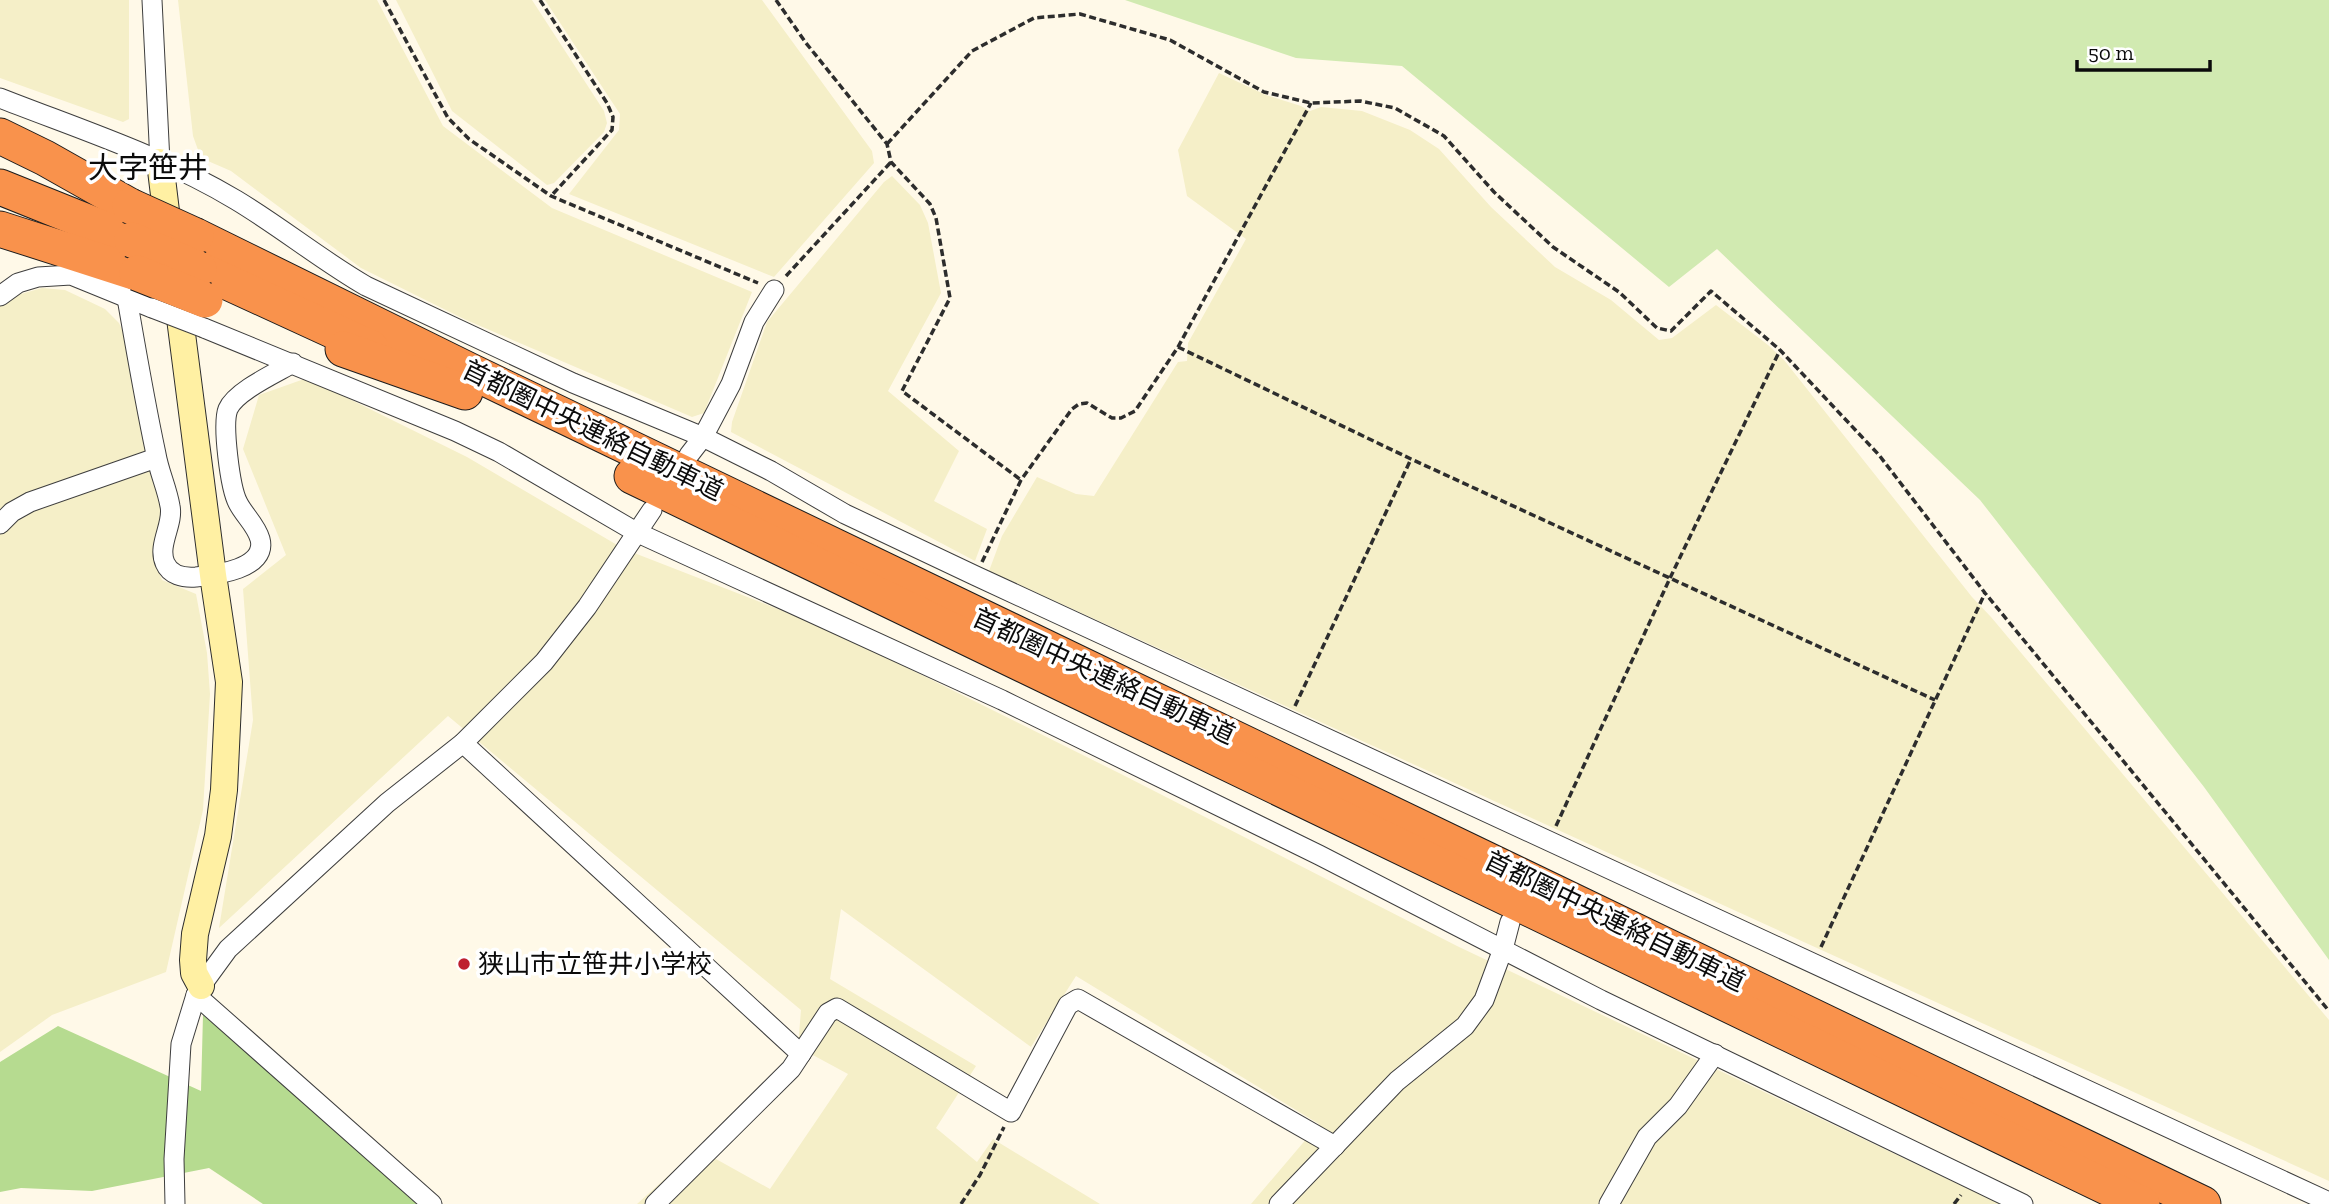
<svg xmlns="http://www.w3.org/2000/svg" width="2329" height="1204" font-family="'Zilla Slab','Noto Sans JP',serif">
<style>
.farmland{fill:#f5efc8}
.green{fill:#d1eab1}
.forest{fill:#b6db90}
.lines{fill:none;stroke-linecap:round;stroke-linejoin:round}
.street-casing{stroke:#3e3e3e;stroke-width:21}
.secondary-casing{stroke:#2d2d2d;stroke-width:28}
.highway-casing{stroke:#1c1c1c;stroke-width:37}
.path{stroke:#2d2d2d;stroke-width:3.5;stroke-dasharray:7 3.5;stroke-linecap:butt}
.street{stroke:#fff;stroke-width:19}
.secondary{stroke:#fff0a3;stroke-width:26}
.highway{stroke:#f9924c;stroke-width:35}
.street-bridge-casing{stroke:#3e3e3e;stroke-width:21;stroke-linecap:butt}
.highway-bridge-casing{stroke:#1c1c1c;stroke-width:37;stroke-linecap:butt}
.street-bridge{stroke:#fff;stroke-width:19}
.highway-bridge{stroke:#f9924c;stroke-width:35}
.poi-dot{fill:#be1f2f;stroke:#fff;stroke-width:2.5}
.labels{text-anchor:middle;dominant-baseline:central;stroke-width:7;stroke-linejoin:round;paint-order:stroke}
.street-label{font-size:26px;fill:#0b0b0b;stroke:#fff}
.poi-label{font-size:26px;fill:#0b0b0b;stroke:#fff;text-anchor:start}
.quarter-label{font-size:30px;fill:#0b0b0b;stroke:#fff}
</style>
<rect width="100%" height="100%" fill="#fff9e8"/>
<g class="farmland">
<path d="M0 0H129V119L123 122 0 78Z"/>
<path d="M178 0H377L443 126 552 208 752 292 704 413 692 417 464 319 361 268 231 171 201 158 193 136Z"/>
<path d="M396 0H532L604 111 607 123 604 132 554 183 547 185 452 111Z"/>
<path d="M545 0H762L872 151 874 163 774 277 569 194 619 130 620 114Z"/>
<path d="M1219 73 1266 95 1301 106 1310 111 1321 107 1362 111 1410 130 1439 149 1491 207 1555 267 1611 300 1659 340 1672 338 1716 305 1768 345 1784 360 1972 597 1991 617 2329 1020V1181L989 571 1002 536 1037 477 1076 494 1094 496 1178 362 1187 361 1188 343 1246 239 1187 196 1178 150Z"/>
<path d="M892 176 920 205 928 223 941 293 888 391 959 451 934 501 987 529 975 561 731 432 732 422 767 322 884 182Z"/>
<path d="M42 288 65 290 105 309 119 323 126 338 146 452 163 506 155 562 162 580 196 594 207 653 210 694 203 810 166 972 52 1015 0 1052V306L14 296Z"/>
<path d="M307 378 467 457 624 549 827 628 1121 774 1457 946 2000 1204H1251L1319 1124 1076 976 1031 1047 841 909 830 979 976 1066 936 1128 977 1162 993 1139 1100 1204H637L698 1149 770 1189 848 1074 798 1047 801 1010 448 716 219 928 253 720 243 589 286 555 243 449 259 395Z"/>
</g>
<path class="green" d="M1125 0H2329V960L2204 787 1980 500 1717 249 1669 287 1402 66 1296 58Z"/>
<path class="forest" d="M203 1015 433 1204H263L209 1168 92 1191 21 1188 0 1192V1062L58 1026 201 1091Z"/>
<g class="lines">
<defs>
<g id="street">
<path d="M152 0 160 162"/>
<path d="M0 98C79 129 163 156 236 200 281 227 321 260 366 286L573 383 703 437 771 471 845 514 976 576 2329 1202"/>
<path d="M0 296 18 283 38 277 71 275 152 308"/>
<path d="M127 298C136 350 145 403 156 454 159 472 167 488 170 506 174 524 157 545 165 563 170 575 183 578 196 577 215 575 268 569 260 539 256 525 244 515 238 503 230 488 222 424 228 409 236 391 276 373 293 363"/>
<path d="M204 328 455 431 499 452 636 532 1002 700 1319 855 1601 1000 2023 1204"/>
<path d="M689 455 703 437 731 384 754 322 774 290"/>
<path d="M0 524 12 512 30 502 156 458"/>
<path d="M463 743 801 1054"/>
<path d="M196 995 432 1204"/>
<path d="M175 1204 174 1159 181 1044 196 995 201 986 228 949 387 803 463 743 544 662 587 607 652 510"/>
<path d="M655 1204 791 1069 828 1013 837 1008 1011 1112 1068 1005 1078 999 1335 1146"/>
<path d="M1279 1204 1397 1081 1465 1026 1484 1000 1503 949 1510 922"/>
<path d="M1609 1204 1647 1137 1678 1106 1715 1054"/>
</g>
<g id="secondary">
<path d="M160 162 169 236"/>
<path d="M177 295 213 575 229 682 224 790 218 836 195 934 193 960 194 973 201 986"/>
</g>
<g id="highway">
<path d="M0 136 45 158 130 206"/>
<path d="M0 187 132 240"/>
<path d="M0 229 137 273"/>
<path d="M196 236 466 369 2203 1204"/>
<path d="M199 269 371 348"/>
<path d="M343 349 465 392"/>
<path d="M632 476 2142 1204"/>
</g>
</defs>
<use href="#street" class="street-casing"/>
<use href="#secondary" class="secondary-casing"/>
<use href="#highway" class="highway-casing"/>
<g class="path">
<path d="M384 0 448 118 469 139 551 196 758 283"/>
<path d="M540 0 607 103 613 117 612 130 551 196"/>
<path d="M776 0 806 43 887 144 891 162 930 204 936 218 950 298 902 391 1021 480"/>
<path d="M887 144 972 51 1034 18 1080 14 1170 40 1264 92 1311 103 1360 101 1395 108 1444 136 1494 192 1553 247 1619 292 1657 328 1671 331 1711 291 1780 350 1879 455 1985 593 2329 1011"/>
<path d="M786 276 891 162"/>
<path d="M1178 347 1411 459 1935 700"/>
<path d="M982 562 1021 480 1072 409 1079 404 1087 403 1112 418H1121L1135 411 1178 347 1311 103"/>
<path d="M1295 706 1411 459"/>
<path d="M1556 826 1670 578 1780 350"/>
<path d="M1821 947 1985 593"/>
<path d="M961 1204 980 1175 1004 1127"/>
<path d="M1954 1204 1961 1195"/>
</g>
<use href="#street" class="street"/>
<use href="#secondary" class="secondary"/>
<use href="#highway" class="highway"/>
<defs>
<path id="street-bridge" d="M152 308 204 328"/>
<g id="highway-bridge">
<path d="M130 206 196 236"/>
<path d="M132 240 199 269"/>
<path d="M137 273 205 300"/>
</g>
</defs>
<use href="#street-bridge" class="street-bridge-casing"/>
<use href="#highway-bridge" class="highway-bridge-casing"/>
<use href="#street-bridge" class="street-bridge"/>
<use href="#highway-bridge" class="highway-bridge"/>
</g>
<circle class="poi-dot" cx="464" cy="964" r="7"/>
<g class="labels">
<g class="street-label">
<text transform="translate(593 430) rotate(26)">首都圏中央連絡自動車道</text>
<text transform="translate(1104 676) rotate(25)">首都圏中央連絡自動車道</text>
<text transform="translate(1615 921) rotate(26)">首都圏中央連絡自動車道</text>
</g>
<g class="poi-label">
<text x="478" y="964">狭山市立笹井小学校</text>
</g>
<g class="quarter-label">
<text x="148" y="168">大字笹井</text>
</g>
</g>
<path d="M2077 60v10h133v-10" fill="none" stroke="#0b0b0b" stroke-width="3.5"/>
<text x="2088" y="60" font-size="21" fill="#0b0b0b" stroke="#ffffff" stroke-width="5" paint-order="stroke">50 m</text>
</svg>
